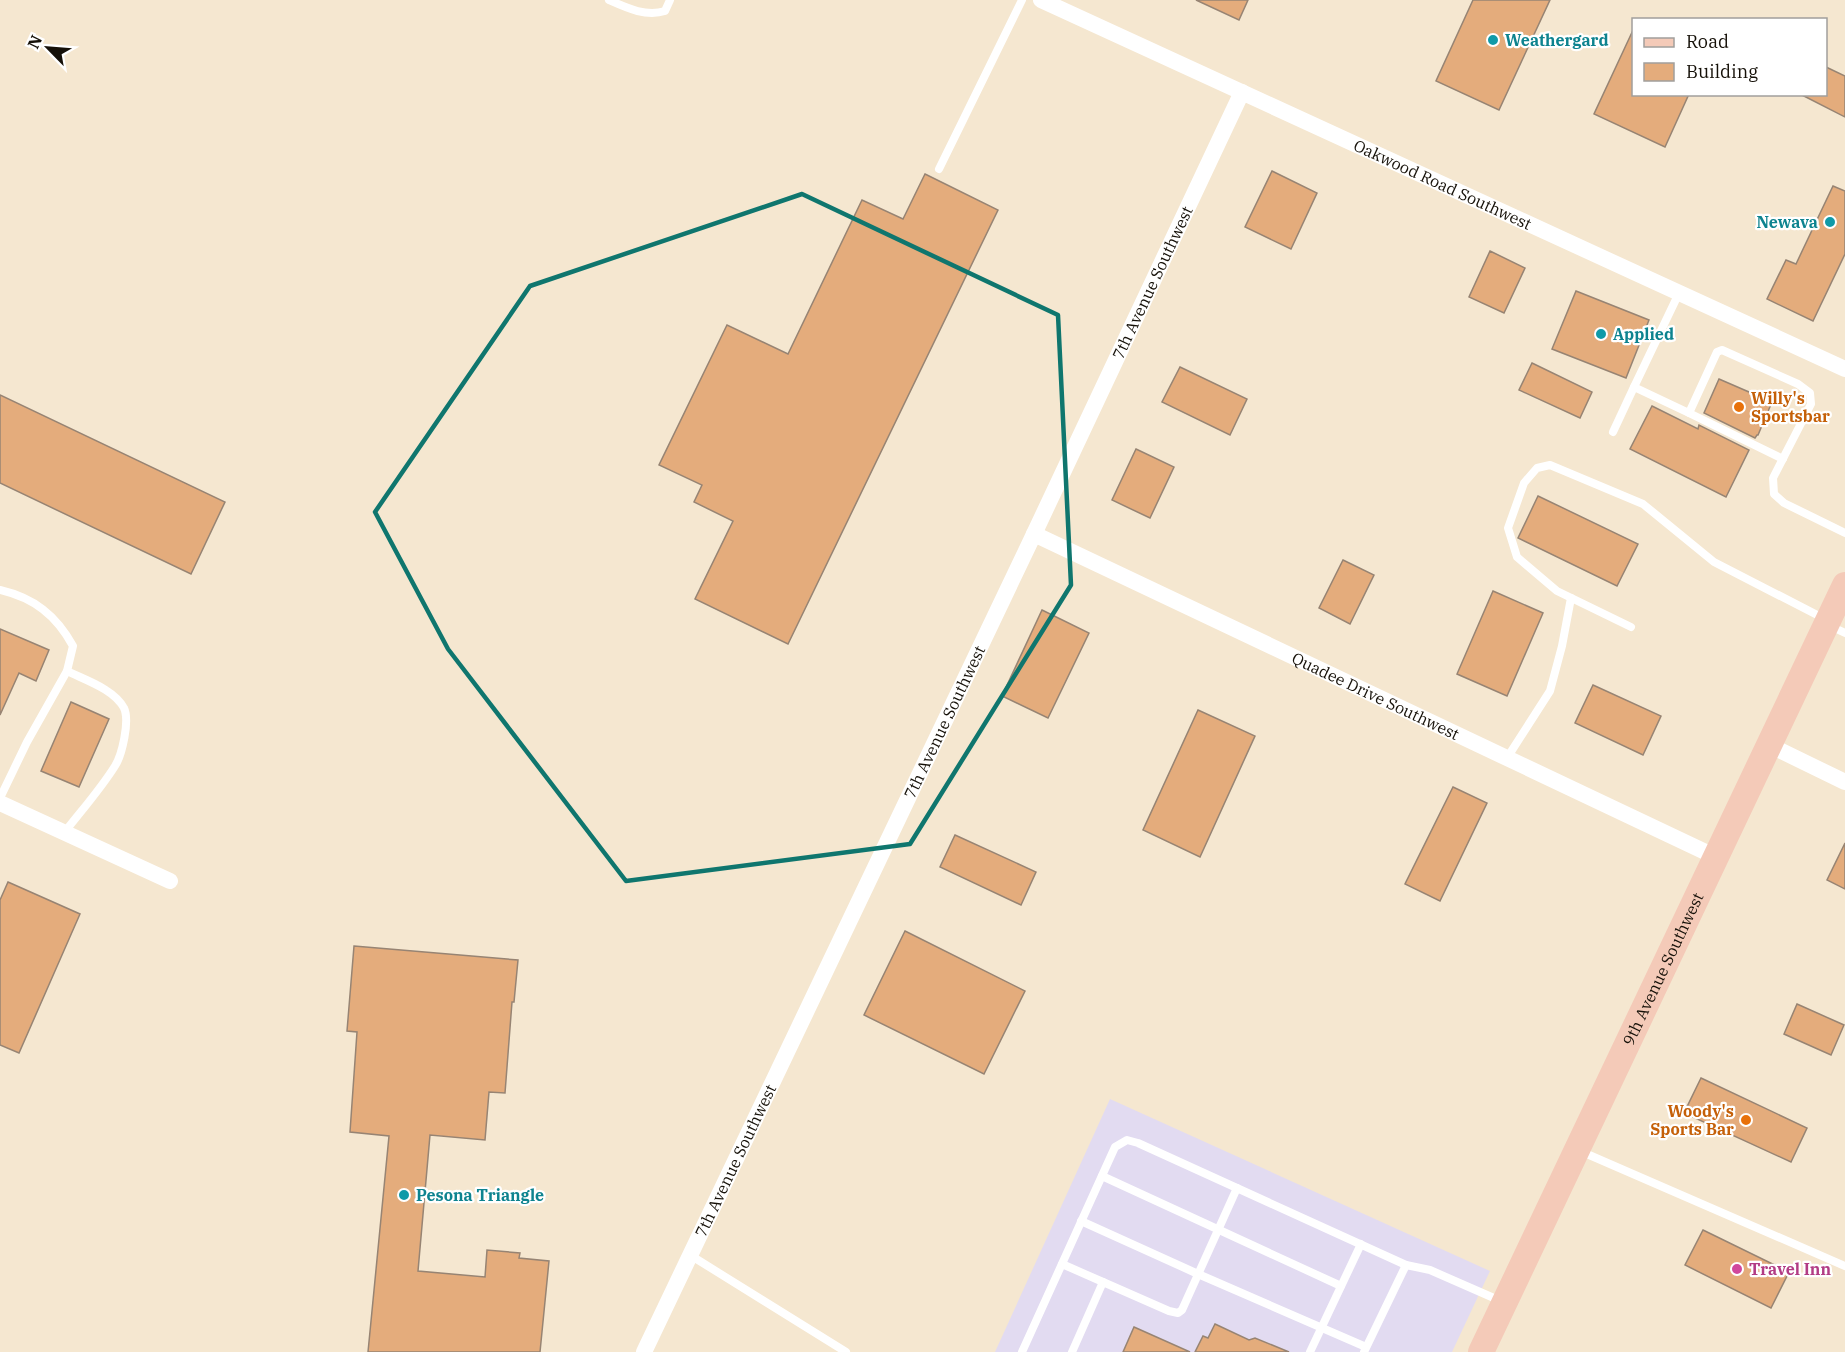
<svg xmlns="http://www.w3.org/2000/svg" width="1845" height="1352" font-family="'IBM Plex Serif',serif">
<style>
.commercial{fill:#e2dbf1}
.building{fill:#e4ac7c;stroke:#978473;stroke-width:1.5}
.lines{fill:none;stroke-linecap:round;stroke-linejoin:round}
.lane{stroke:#fff;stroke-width:8}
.street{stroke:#fff;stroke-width:16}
.primary{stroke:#f4cab8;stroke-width:26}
.marked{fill:none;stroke:#0f766e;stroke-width:4.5;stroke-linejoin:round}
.culture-dot{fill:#0f9aa8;stroke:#fff;stroke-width:2}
.food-dot{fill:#e8710a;stroke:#fff;stroke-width:2}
.hotel-dot{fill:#d1479c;stroke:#fff;stroke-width:2}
.labels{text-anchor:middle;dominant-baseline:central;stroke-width:4.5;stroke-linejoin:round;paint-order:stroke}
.culture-label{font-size:16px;font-weight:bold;fill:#0d838f;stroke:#fff;text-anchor:start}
.street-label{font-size:16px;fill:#151008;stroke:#fff}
.food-label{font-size:16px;font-weight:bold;fill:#c56008;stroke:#fff;text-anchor:start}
.hotel-label{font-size:16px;font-weight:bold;fill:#b23c85;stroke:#fff;text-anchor:start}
</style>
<rect width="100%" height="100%" fill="#f5e7d0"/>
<path class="commercial" d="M1110 1099 1490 1271 1452 1352H995Z"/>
<g class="building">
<path d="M1196 0H1248L1239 20Z"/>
<path d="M1473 0H1550L1499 110 1436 81Z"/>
<path d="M1634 28V94H1689L1665 147 1594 114Z"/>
<path d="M1826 67 1845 76V117L1800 94H1826Z"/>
<path d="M1272 171 1317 193 1291 249 1245 227Z"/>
<path d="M925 174 998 210 788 644 695 599 733 521 694 502 702 485 659 465 727 325 788 354 862 200 903 219Z"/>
<path d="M1833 186 1845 191V254L1813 321 1767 299 1786 260 1796 264Z"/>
<path d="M1490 251 1525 268 1504 313 1469 297Z"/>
<path d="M1576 291 1649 320 1626 378 1552 349Z"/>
<path d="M1532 363 1592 392 1580 418 1519 390Z"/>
<path d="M1180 367 1247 399 1230 435 1162 402Z"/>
<path d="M1719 379 1772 402 1758 435H1757L1755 438 1704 413Z"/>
<path d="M0 395 225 502 191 574 0 483Z"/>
<path d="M1652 406 1698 429 1699 425 1749 450 1726 497 1630 449Z"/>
<path d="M1136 449 1174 467 1150 518 1112 500Z"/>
<path d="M1538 496 1638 544 1617 586 1518 538Z"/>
<path d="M1343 560 1374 575 1350 624 1319 608Z"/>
<path d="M1493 591 1543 613 1507 696 1457 674Z"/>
<path d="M1042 610 1089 633 1048 718 1002 696Z"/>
<path d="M0 629 49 650 36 681 19 673 0 715Z"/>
<path d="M1593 685 1661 716 1643 755 1575 723Z"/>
<path d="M71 702 109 719 79 787 41 771Z"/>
<path d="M1198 710 1255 736 1200 857 1143 830Z"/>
<path d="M1453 787 1487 803 1440 901 1405 884Z"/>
<path d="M955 835 1036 872 1021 905 940 867Z"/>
<path d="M1845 843V889L1827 880Z"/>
<path d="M8 882 80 914 19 1053 0 1045V900Z"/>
<path d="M905 931 1025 991 984 1074 864 1015Z"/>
<path d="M354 946 518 960 514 1002H512L505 1093 489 1092 485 1140 430 1135 418 1271 485 1277 487 1250 520 1253 519 1258 549 1261 540 1352H368L389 1136 350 1132 357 1032 347 1031Z"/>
<path d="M1797 1004 1844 1025 1831 1055 1784 1034Z"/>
<path d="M1701 1078 1807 1128 1791 1162 1684 1113Z"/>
<path d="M1703 1230 1789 1272 1771 1308 1685 1265Z"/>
<path d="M1215 1324 1249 1340 1255 1338 1289 1352H1195L1203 1336 1208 1338Z"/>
<path d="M1134 1327 1190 1352H1123Z"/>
</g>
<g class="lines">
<g class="lane">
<path d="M609 0C627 8 646 17 665 11L670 0"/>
<path d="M939 169 1022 0"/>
<path d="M1679 293 1634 387 1689 413 1717 352 1722 350 1798 384 1810 393 1811 404 1773 478 1774 494 1784 503 1845 533"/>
<path d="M1689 413 1783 459"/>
<path d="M1613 432 1634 387"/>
<path d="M0 590C34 598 56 615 73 646L67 671 27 742 0 798"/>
<path d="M1830 626 1845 633"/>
<path d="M1631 627 1557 591 1517 557 1508 528 1524 483 1537 468 1550 465 1643 504 1714 562 1825 619"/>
<path d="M1507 758 1550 691 1562 646 1571 598"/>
<path d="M64 833C81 811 100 790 115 766 122 755 130 721 124 708 114 689 85 680 67 671"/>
<path d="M1580 1151 1845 1266"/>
<path d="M1102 1176 1341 1286"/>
<path d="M1081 1221 1198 1274 1366 1347"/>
<path d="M690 1255 846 1352"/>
<path d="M1062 1264 1103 1282"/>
<path d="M1022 1352 1115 1147 1127 1140 1138 1143 1406 1265"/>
<path d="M1072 1352 1103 1282 1169 1311 1178 1313 1182 1310 1237 1188"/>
<path d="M1310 1352 1361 1244"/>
<path d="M1364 1352 1406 1265 1430 1270 1503 1302"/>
</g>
<g class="street">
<path id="s1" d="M1041 0 1845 369"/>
<path id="s2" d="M1034 534 1716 857"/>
<path d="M1769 745 1845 782"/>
<path d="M0 803 170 881"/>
<path id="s3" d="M644 1352 1034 534 1242 92"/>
</g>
<path class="primary" id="s4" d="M1481 1352 1845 585"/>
</g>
<path class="marked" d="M802 194 1058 315 1071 585 910 844 626 881 448 649 375 512 530 286Z"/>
<g class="culture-dot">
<circle cx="1493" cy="40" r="6"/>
<circle cx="1830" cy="222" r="6"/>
<circle cx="1601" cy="334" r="6"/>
<circle cx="404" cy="1195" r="6"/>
</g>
<g class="food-dot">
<circle cx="1739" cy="407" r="6"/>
<circle cx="1746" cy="1120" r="6"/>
</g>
<circle class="hotel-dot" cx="1737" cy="1269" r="6"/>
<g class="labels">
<g class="culture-label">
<text x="1505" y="40">Weathergard</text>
<text x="1818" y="222" text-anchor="end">Newava</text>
<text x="1613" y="334">Applied</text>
<text x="416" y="1195">Pesona Triangle</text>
</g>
<g class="street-label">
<text stroke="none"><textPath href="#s1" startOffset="442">Oakwood Road Southwest</textPath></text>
<text stroke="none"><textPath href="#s3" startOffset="1184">7th Avenue Southwest</textPath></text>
<text stroke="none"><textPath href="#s2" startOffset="378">Quadee Drive Southwest</textPath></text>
<text stroke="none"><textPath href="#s3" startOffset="698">7th Avenue Southwest</textPath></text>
<text stroke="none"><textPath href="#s4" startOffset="424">9th Avenue Southwest</textPath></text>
<text stroke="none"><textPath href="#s3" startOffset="212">7th Avenue Southwest</textPath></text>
</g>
<g class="food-label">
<text x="1751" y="398">Willy's<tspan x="1751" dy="18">Sportsbar</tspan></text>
<text x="1734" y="1111" text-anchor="end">Woody's<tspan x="1734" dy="18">Sports Bar</tspan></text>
</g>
<g class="hotel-label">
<text x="1749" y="1269">Travel Inn</text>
</g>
</g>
<rect x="1632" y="18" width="195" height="78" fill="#ffffff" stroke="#a19f9c" stroke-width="1.5"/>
<rect x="1644" y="38" width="30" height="9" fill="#f4cab8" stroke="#a19f9c" stroke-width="1.5"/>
<text x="1686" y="48" font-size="18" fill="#151008">Road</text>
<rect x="1644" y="63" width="30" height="18" fill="#e4ac7c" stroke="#a19f9c" stroke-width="1.5"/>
<text x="1686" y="78" font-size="18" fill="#151008">Building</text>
<g transform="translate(48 48) rotate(295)" stroke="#ffffff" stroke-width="4.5" paint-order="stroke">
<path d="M0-4.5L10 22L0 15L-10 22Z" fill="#151008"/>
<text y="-9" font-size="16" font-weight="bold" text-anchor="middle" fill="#151008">N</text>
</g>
</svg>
